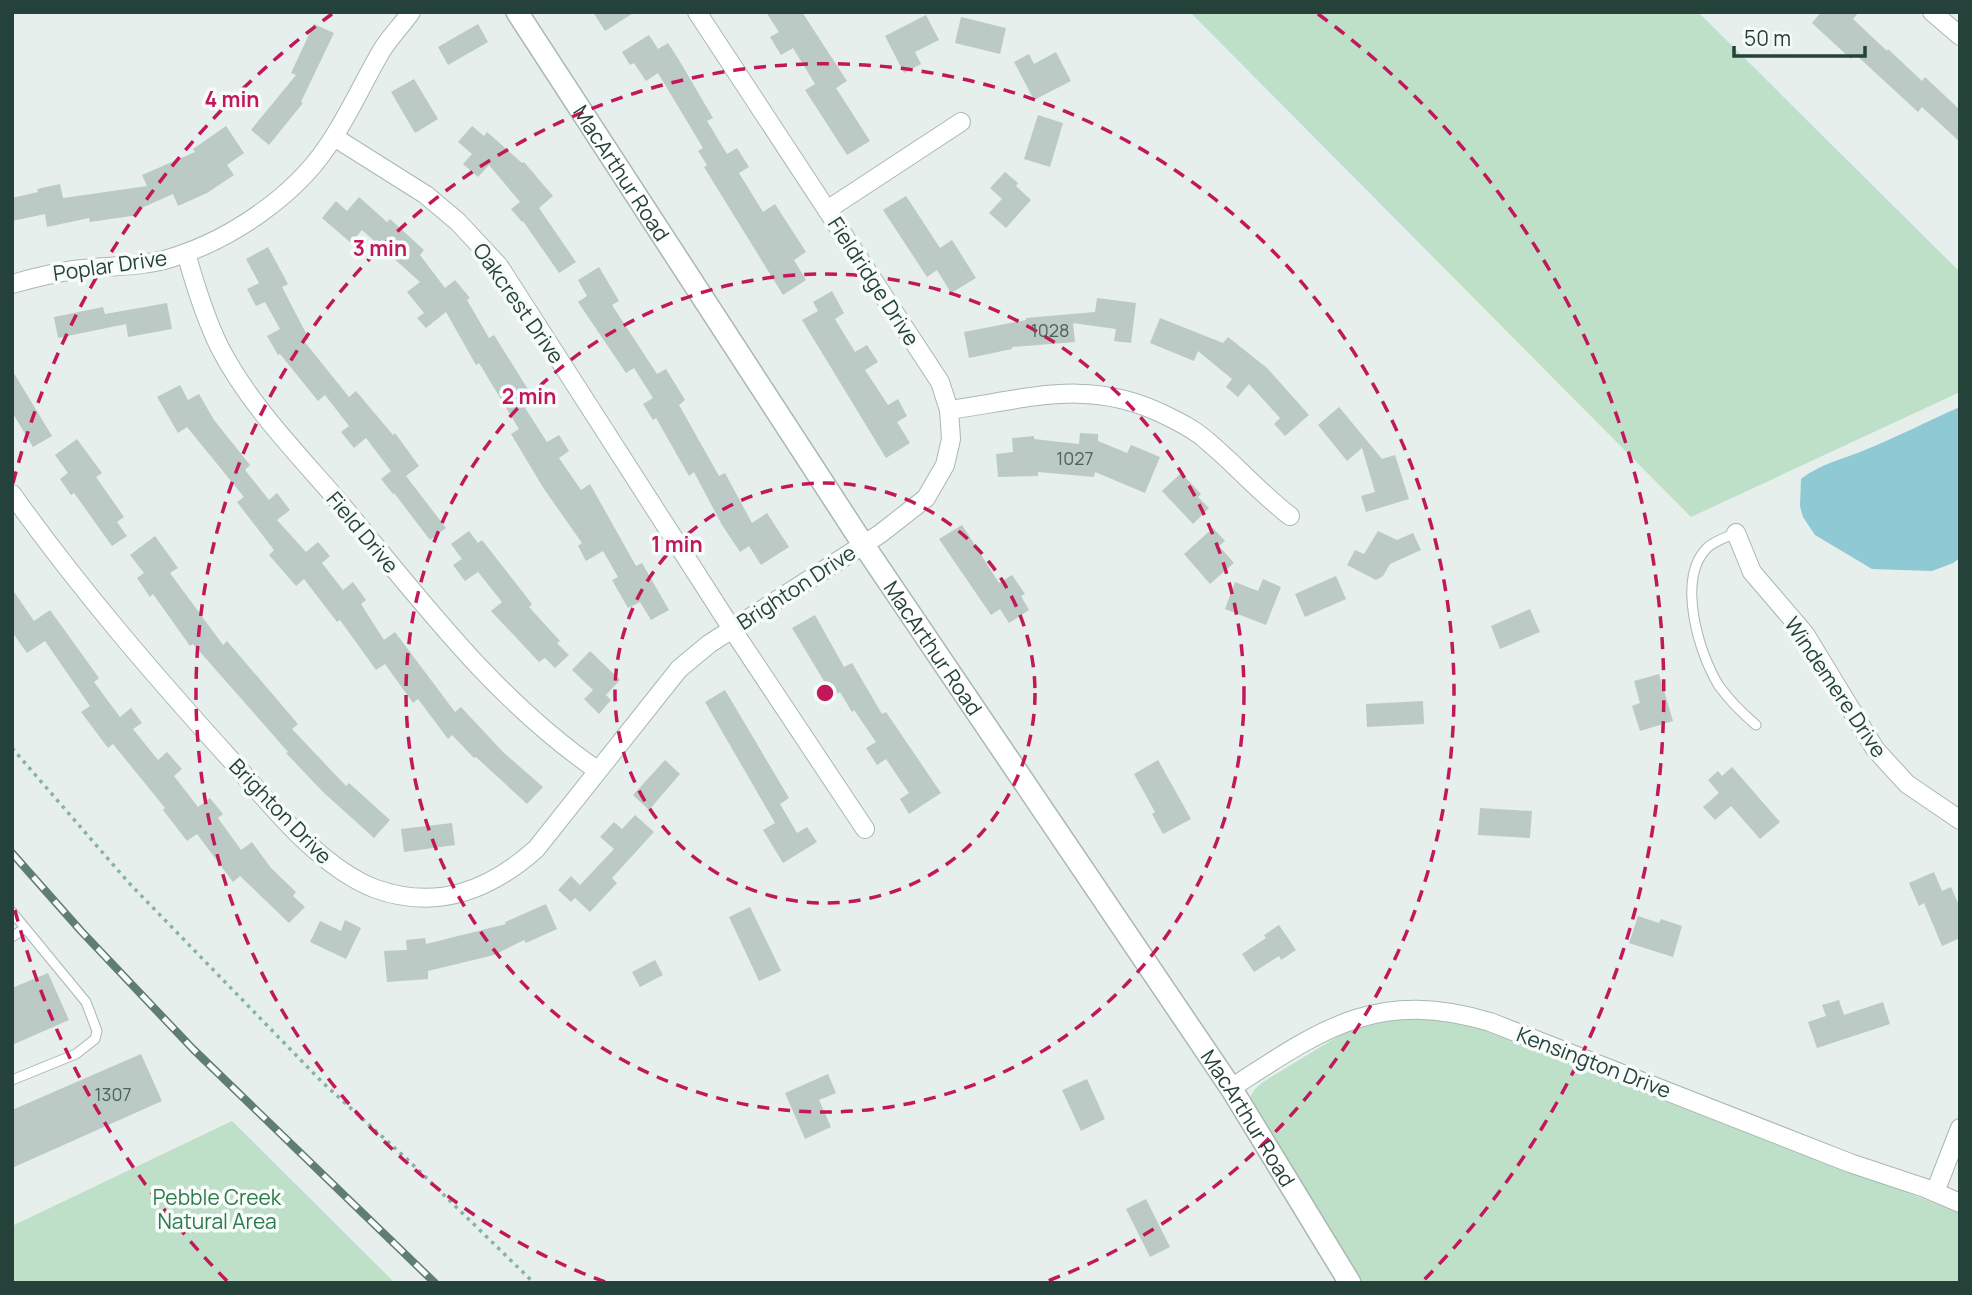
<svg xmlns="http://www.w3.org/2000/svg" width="1972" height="1295" font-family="Manrope,sans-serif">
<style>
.green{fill:#bfe0c8}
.water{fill:#8ec9d4}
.building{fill:#bbcac4}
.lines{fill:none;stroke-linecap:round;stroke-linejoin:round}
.service-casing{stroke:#a8b8b2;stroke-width:11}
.minor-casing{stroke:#a8b8b2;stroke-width:20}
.tertiary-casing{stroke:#a8b8b2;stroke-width:24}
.path{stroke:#86b3a5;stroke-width:3.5;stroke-dasharray:3.5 5;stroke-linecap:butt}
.service{stroke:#fff;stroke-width:9}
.minor{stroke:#fff;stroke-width:18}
.tertiary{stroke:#fff;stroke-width:21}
.rail-casing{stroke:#5f7d75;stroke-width:8}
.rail{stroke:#f7fbf9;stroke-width:5;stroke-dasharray:16;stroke-linecap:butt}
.ring{fill:none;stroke:#c2185b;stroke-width:3.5;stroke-dasharray:12 9}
.labels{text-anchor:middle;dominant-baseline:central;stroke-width:7;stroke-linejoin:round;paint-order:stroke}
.number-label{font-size:18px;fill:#4a645c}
.street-label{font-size:21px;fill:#24423a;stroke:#f7fbf9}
.park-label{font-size:21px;fill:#2d7a4b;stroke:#f7fbf9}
.centre{fill:#c2185b;stroke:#f7fbf9;stroke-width:3.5}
.ring-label{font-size:21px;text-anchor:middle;font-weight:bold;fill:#c2185b;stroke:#f7fbf9;stroke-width:7;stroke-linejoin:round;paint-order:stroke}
</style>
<rect width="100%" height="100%" fill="#e6efeb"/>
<g class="green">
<path d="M1190 12H1698L1960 272V392L1691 517Z"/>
<path d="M1401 1019 1443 1020 1473 1025 1960 1213V1283H1364L1261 1119C1250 1101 1244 1097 1263 1082L1345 1032 1364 1025Z"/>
<path d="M232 1121 395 1283H12V1226Z"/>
</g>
<path class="water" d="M1960 407V558L1953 563 1932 571 1872 569 1815 535 1803 517 1800 506 1801 479C1820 464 1843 459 1865 450 1897 437 1928 421 1960 407Z"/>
<g class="building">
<path d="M593 12H635L605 31Z"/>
<path d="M766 12H802L847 81 836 88 870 141 847 155 805 90 815 84 793 48 781 55 770 37 779 32Z"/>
<path d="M1821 12H1859L1853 19 1887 51 1888 49 1922 81 1925 77 1960 110V142L1922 107 1918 112 1855 54 1851 59 1812 23Z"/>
<path d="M926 15 939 40 915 52 921 64 904 73 885 36Z"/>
<path d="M961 17 1006 28 1000 54 955 43Z"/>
<path d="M314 24 334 33 301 102 303 103 269 145 251 130 296 75 291 73Z"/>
<path d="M478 24 488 42 448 65 438 47Z"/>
<path d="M649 35 658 49 668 43 679 60 713 118 707 121 727 154 737 148 749 167 739 173 763 212 775 204 806 252 794 260 806 280 783 295 704 167 707 165 698 151 703 148 658 73 646 81 634 63 630 65 622 52Z"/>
<path d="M1056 52 1071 81 1034 100 1014 62 1029 54 1034 64Z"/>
<path d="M414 79 438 119 415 133 391 92Z"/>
<path d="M1038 115 1063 123 1050 167 1024 159Z"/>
<path d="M226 126 244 153 227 165 234 175 207 193 178 206 173 194 137 210 138 215 90 222 89 218 47 227 45 214 12 221V198L38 192 37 189 60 184 63 198 147 186 142 175 195 152 193 149Z"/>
<path d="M472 126 484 136 487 132 522 163 524 162 553 196 539 208 576 262 559 273 523 221 522 222 511 209 520 202 489 165 478 177 463 164 472 154 458 142Z"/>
<path d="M1005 172 1018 183 1016 186 1031 200 1006 228 989 213 1002 199 990 188Z"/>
<path d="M906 196 940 248 952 240 976 278 951 293 937 270 927 277 883 210Z"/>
<path d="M359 197 387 222 390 219 424 250 420 255 445 288 455 280 470 298 467 300 489 338 494 335 536 402 525 408 547 442 559 435 569 451 559 458 581 490 590 484 636 566 642 563 669 610 651 620 640 602 628 608 612 580 618 577 603 551 586 561 578 546 582 543 544 489 511 434 519 429 479 363 476 365 446 312 426 328 417 318 424 313 407 292 420 282 362 230 351 243 322 218 336 201 347 211Z"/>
<path d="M268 247 288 284 282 287 309 339 304 341 349 397 356 391 393 435 395 433 419 466 406 476 446 528 430 540 394 493 393 494 381 479 391 471 366 438 354 448 341 432 349 426 325 395 318 401 280 354 278 355 267 336 280 329 265 302 256 306 247 289 259 283 246 259Z"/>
<path d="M599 267 619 301 612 305 657 374 666 369 685 400 679 405 719 476 725 473 752 523 767 513 789 547 761 565 749 546 740 552 722 525 694 472 689 476 656 418 653 420 643 404 653 398 634 368 626 373 578 302 587 296 578 280Z"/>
<path d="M832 291 844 313 835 319 855 352 867 345 878 362 865 370 888 405 898 399 907 416 897 422 910 443 886 458 802 320 818 311 813 302Z"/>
<path d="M1097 298 1136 303 1131 343 1114 341 1116 329 1073 323 1075 342 1012 347V349L969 358 964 332 1026 320V318L1095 312Z"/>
<path d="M167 303 172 329 128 337 126 324 58 338 54 317 103 307 105 314Z"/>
<path d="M1160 318 1223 343 1228 337 1267 368 1309 415 1285 436 1274 424 1280 418 1249 384 1238 397 1226 387 1232 379 1198 351 1194 361 1150 343Z"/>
<path d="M12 370 52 436 33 447 12 412Z"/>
<path d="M180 385 188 400 199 394 214 420 250 465 245 470 269 500 277 493 290 510 277 520 306 552 318 542 330 556 322 563 343 590 353 582 366 600 361 604 384 640 395 632 455 712 461 707 503 752 543 787 527 804 476 757 474 758 452 735 448 739 418 699 413 703 385 664 376 670 340 620 337 622 304 579 296 586 269 555 274 550 237 502 244 497 187 427 178 433 157 397Z"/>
<path d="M1339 407 1382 459 1395 455 1409 499 1366 512 1361 496 1375 492 1362 448 1347 461 1318 425Z"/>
<path d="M1080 433 1098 434V441L1127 453 1131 445 1160 457 1145 493 1095 472 1094 477 1038 472V476L998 477 996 454 1013 452 1012 438 1034 436V439L1079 444Z"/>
<path d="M77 439 102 473 96 477 124 517 117 522 127 536 112 546 74 493 71 495 60 479 68 473 55 455Z"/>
<path d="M1181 473 1201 494 1198 497 1209 508 1193 524 1162 491Z"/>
<path d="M962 525 999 583 1012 575 1025 594 1021 596 1029 610 1009 623 1000 609 991 615 939 539Z"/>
<path d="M1213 528 1225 541 1219 546 1234 563 1210 584 1184 554Z"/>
<path d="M469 531 478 543 482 540 532 604 529 607 560 641 557 643 569 655 555 668 545 658 539 662 491 611 502 602 478 572 465 581 453 565 462 559 451 544Z"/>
<path d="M1378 531 1397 540 1413 533 1421 550 1390 564 1383 576 1376 580 1347 565 1355 550 1364 554Z"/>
<path d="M155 536 178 568 170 573 223 645 227 641 298 724 292 729 346 786 349 783 390 820 374 838 323 792 286 753 288 752 193 644 190 646 153 594 150 597 137 578 144 573 130 555Z"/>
<path d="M1336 576 1346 599 1305 617 1295 594Z"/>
<path d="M1263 579 1281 587 1266 625 1225 609 1235 582 1258 591Z"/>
<path d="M12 589 34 621 50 610 99 678 94 682 120 717 131 708 142 723 133 729 158 760 167 752 182 769 174 776 198 807 210 798 223 814 218 818 241 850 252 842 271 868 296 892 293 896 305 907 289 923 240 876 233 882 197 834 187 841 163 810 165 808 113 744 108 748 81 712 90 706 45 641 27 653 12 632Z"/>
<path d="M1530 609 1540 632 1500 649 1491 626Z"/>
<path d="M815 615 844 667 852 663 882 714 886 712 941 793 909 814 900 799 909 793 886 759 877 765 866 748 876 742 854 710 852 712 840 692 833 696 792 628Z"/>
<path d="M590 651 620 680 606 695 611 700 599 714 584 699 593 690 572 670Z"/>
<path d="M1659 674 1673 721 1640 731 1632 706 1640 703 1634 681Z"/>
<path d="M725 690 789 798 780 804 797 833 807 827 817 842 783 863 763 830 775 823 705 702Z"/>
<path d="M1423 701 1424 724 1367 727 1366 704Z"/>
<path d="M665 760 680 774 649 810 633 795Z"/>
<path d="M1158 760 1191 819 1163 834 1152 814 1155 812 1134 774Z"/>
<path d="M1732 767 1780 822 1760 839 1731 806 1715 820 1703 807 1719 793 1708 780 1718 771 1722 776Z"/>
<path d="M1480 808 1532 811 1530 838 1478 835Z"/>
<path d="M635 815 654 832 612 878 617 883 590 912 575 898 571 902 558 890 571 876 580 885 614 849 600 837 614 822 622 829Z"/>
<path d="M452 823 455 845 404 852 401 829Z"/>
<path d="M1934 872 1942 891 1951 887 1960 908V938L1942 946 1924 903 1919 906 1909 883Z"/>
<path d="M546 904 557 929 526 943 524 940 494 955 428 971V979L387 982 384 951 407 950 406 940 425 938 426 944 506 924 505 922Z"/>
<path d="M750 907 781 971 759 981 729 917Z"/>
<path d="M1638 916 1659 923 1661 919 1682 926 1673 957 1629 943Z"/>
<path d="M345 920 361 928 346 959 310 942 320 921 341 931Z"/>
<path d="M1279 925 1296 950 1281 960 1279 956 1254 972 1242 954 1266 938 1264 935Z"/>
<path d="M655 960 663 975 640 987 632 972Z"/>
<path d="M48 973 69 1020 12 1045V988Z"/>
<path d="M1839 1000 1844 1015 1883 1002 1890 1024 1817 1048 1808 1022 1826 1016 1822 1005Z"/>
<path d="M141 1054 162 1101 12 1168V1110Z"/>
<path d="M828 1074 836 1093 819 1100 831 1127 805 1139 785 1093Z"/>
<path d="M1087 1079 1105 1119 1081 1131 1062 1090Z"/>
<path d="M1146 1199 1170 1247 1150 1257 1126 1209Z"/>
</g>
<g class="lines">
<defs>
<g id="service">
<path d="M1736 533C1727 537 1714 541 1707 548 1676 579 1699 654 1719 686 1730 701 1742 713 1756 725"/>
<path d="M12 912 86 1002 97 1031 95 1039 76 1054 12 1080"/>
<path d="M12 937 25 928"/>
</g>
<g id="minor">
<path d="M1932 12 1960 36"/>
<path d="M334 137 426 195 458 222 499 266 732 629 865 829"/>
<path d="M827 210 961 122"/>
<path d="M186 253C195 285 205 318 220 348 250 406 298 454 340 503 419 598 494 699 597 770"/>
<path d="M12 284C33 278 53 273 74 270 107 265 142 268 174 257 231 239 293 197 327 147 348 117 363 82 382 50 390 37 402 25 411 12"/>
<path d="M949 410C1028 399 1089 377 1165 415 1179 422 1194 429 1206 440 1235 464 1260 493 1290 516"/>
<path d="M12 494C79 588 154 675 231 760 270 804 320 868 376 889 438 911 490 890 536 849L679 669 709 644 880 534 926 498 945 465 951 439 949 410 940 382 697 12"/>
<path d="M1736 533 1752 572 1805 634 1875 749 1907 784 1960 820"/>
<path d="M1231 1088C1322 1029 1377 988 1490 1022L1850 1163 1925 1188 1960 1203"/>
<path d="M1935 1192 1960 1128"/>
</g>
<g id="tertiary">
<path id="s1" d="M517 12 863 544 1231 1088 1350 1283"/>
</g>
</defs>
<use href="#service" class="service-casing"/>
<use href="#minor" class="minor-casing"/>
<use href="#tertiary" class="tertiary-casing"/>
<path class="path" d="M12 748 129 883 323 1083 409 1161 534 1283"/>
<use href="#service" class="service"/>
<use href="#minor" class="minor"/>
<use href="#tertiary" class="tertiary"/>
<defs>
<path id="rail" d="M12 853 81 931 193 1049 435 1283"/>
</defs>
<use href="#rail" class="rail-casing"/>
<use href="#rail" class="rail"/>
</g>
<g class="ring">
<circle cx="825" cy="693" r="210"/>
<circle cx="825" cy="693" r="419"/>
<path d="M605 1282A629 629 0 1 1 1045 1282"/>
<path d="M227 1281A839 839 0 0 1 13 903M13 483A839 839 0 0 1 332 14M1318 14A839 839 0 0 1 1423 1281"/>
</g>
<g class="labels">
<g class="number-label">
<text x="1050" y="330">1028</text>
<text x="1075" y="458">1027</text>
<text x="113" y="1094">1307</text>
</g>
<g class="street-label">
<text stroke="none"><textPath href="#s1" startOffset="192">MacArthur Road</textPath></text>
<text transform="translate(110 265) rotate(-8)">Poplar Drive</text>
<text transform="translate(874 281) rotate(57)">Fieldridge Drive</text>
<text transform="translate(519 303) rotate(55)">Oakcrest Drive</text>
<text transform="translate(363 532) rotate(50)">Field Drive</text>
<text transform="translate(796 587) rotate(-33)">Brighton Drive</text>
<text stroke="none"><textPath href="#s1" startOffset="760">MacArthur Road</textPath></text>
<text transform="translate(1836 687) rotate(56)">Windemere Drive</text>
<text transform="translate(281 811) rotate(46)">Brighton Drive</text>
<text transform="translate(1594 1062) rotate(21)">Kensington Drive</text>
<text stroke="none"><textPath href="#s1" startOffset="1326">MacArthur Road</textPath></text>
</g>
<g class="park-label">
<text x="217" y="1197">Pebble Creek<tspan x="217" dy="24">Natural Area</tspan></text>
</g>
</g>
<circle cx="825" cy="693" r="10" class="centre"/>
<g class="ring-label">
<text x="232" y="107">4 min</text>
<text x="380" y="256">3 min</text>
<text x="529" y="404">2 min</text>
<text x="677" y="552">1 min</text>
</g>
<rect width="1972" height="1295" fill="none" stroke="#24423a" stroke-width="28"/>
<path d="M1734 46v10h131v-10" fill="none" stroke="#24423a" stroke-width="3.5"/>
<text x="1744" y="46" font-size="21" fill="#24423a" stroke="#f7fbf9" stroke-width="5" paint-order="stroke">50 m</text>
</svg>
